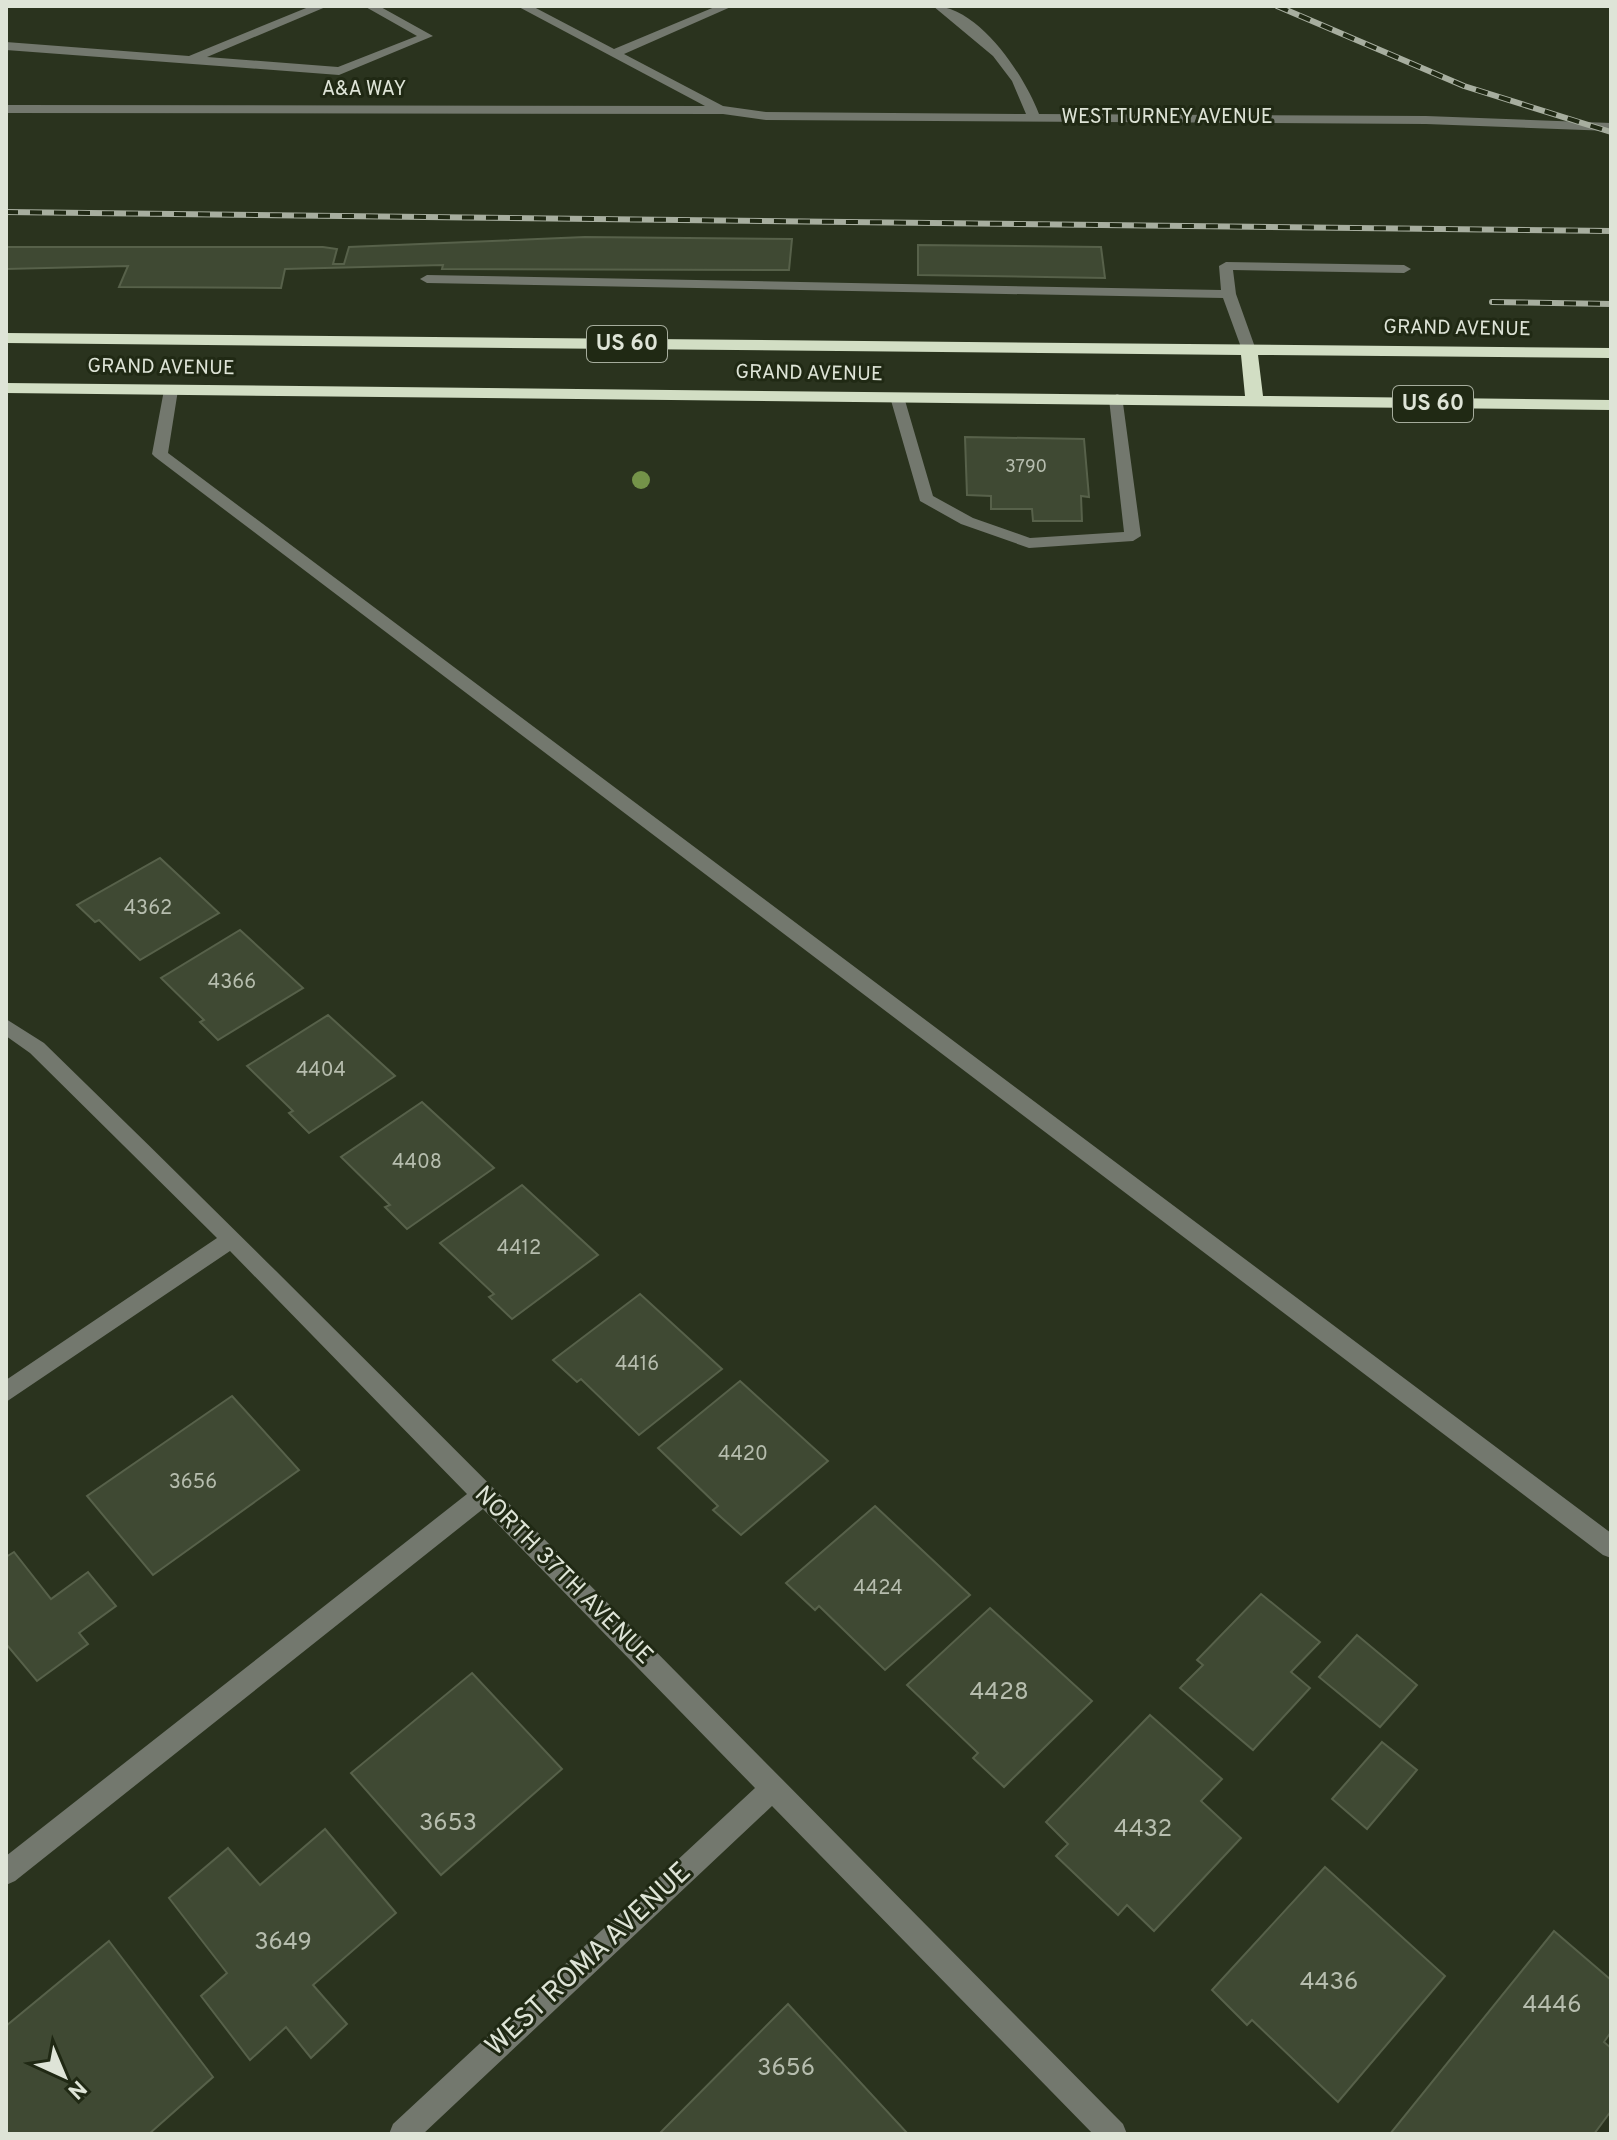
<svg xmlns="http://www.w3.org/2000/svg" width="1617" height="2140" font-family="Overpass,sans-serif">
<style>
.building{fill:#3f4933;stroke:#57614a;stroke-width:2}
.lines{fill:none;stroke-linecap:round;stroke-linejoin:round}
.minor{fill:#73786e;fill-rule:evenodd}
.highway{fill:#d2dec4;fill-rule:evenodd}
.rail-casing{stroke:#a7ae9f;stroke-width:6}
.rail{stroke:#202914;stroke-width:4;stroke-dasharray:12;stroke-linecap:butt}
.tree{fill:#749349}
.labels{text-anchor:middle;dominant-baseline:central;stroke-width:6;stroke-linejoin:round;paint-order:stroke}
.far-number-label{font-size:18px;fill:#b6bdae}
.far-street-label{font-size:20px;fill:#dee4d7;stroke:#202914}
.number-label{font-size:20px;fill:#b6bdae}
.shield{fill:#202914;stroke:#a5ac9c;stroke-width:2}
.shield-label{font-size:22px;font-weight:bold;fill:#dee4d7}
.street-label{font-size:24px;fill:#dee4d7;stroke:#202914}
.near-number-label{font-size:24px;fill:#b6bdae}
.near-street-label{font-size:28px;fill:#dee4d7;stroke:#202914}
</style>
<rect width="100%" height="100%" fill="#2a331e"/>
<g class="building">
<path d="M585 237 792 239 789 270 442 269 443 265 285 269 281 288 119 287 128 266 6 269V247H323L337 249 333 264H344L349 247Z"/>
<path d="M918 245 1101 247 1105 278 918 275Z"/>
<path d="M965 437 1084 439 1089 497 1081 496 1082 521H1033L1032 509H991V496L967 495Z"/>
<path d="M160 858 219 913 140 960 99 920 95 922 77 905Z"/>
<path d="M240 930 303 988 218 1040 200 1022 204 1020 161 978Z"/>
<path d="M328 1015 395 1076 309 1133 289 1113 293 1111 247 1066Z"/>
<path d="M422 1102 494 1168 407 1229 385 1207 390 1205 341 1157Z"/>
<path d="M522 1185 598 1255 512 1319 489 1297 494 1294 440 1243Z"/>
<path d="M640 1294 722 1369 639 1435 581 1379 577 1382 553 1360Z"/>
<path d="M740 1381 828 1461 741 1535 713 1510 718 1506 658 1448Z"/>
<path d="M232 1396 299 1470 153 1575 87 1496Z"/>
<path d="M875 1506 970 1595 885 1670 819 1606 815 1610 786 1583Z"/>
<path d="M14 1552 51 1599 88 1572 116 1606 79 1633 88 1644 37 1681 6 1644V1557Z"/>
<path d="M1261 1594 1320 1642 1291 1672 1310 1688 1253 1750 1180 1688 1203 1665 1197 1660Z"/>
<path d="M990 1608 1092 1701 1004 1787 973 1758 978 1753 907 1685Z"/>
<path d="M1357 1635 1417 1685 1380 1727 1319 1677Z"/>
<path d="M472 1673 562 1769 441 1875 351 1773Z"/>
<path d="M1150 1715 1222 1779 1201 1801 1241 1838 1154 1931 1127 1905 1118 1915 1056 1856 1068 1844 1046 1822Z"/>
<path d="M1382 1742 1417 1770 1367 1829 1332 1799Z"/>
<path d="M325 1829 396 1913 313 1985 347 2024 311 2058 286 2027 250 2060 201 1996 227 1973 169 1898 228 1848 260 1885Z"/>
<path d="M1325 1867 1445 1976 1338 2102 1252 2020 1247 2025 1212 1990Z"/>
<path d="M1554 1931 1611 1980V2032L1604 2042 1611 2048V2111L1594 2134H1390Z"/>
<path d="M109 1941 213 2077 149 2134H6V2026Z"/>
<path d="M788 2004 908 2134H659Z"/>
</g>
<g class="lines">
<g class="minor">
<path d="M311 6H328L207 57 338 67 417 36 364 6H379L433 36 339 75 6 50V42L189 56Z"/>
<path d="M517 6H532L614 49 717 6H733L624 54 723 106 766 112 1026 114 1012 81 993 56 933 6C979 6 1024 75 1039 114L1426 116 1611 123V131L1426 124 766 120 723 114 6 113V105L705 106Z"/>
<path d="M1226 262 1404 265 1411 269 1404 273 1233 270 1236 294 1256 350 1249 354 1242 350 1223 298 427 283 420 279 427 275 1221 290 1219 266Z"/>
<path d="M171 386 178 390 168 453 1611 1533V1558L1603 1555 155 457 152 454 164 390Z"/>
<path d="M897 393 904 397 933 496 973 518 1030 538 1124 532 1109 399 1117 394 1122 396 1141 536 1133 541 1029 548 961 524 920 501 890 397Z"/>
<path d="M6 1019 44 1043C409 1398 764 1762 1123 2124L1127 2134H1093L772 1806 423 2134H389L393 2124 755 1788 483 1509 15 1881 6 1885V1856L467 1494 230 1251 6 1402V1380L217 1238 30 1053 6 1036Z"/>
</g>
<path class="highway" d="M6 333 1611 348V358L1258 355 1263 396 1611 400V410L6 393V383L1245 396 1241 355 6 343Z"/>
<defs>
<g id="rail">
<path d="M1277 6 1464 86 1611 132"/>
<path d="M6 212 1611 231"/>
<path d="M1492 302 1611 304"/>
</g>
</defs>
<use href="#rail" class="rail-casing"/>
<use href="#rail" class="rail"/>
</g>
<circle class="tree" cx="641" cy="480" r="9"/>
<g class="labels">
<g class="far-number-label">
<text x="1026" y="467">3790</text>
</g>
<g class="far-street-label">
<text x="364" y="90">A&amp;A WAY</text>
<text x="1167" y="118">WEST TURNEY AVENUE</text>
<text transform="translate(1457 329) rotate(1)">GRAND AVENUE</text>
<text transform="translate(161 368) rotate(1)">GRAND AVENUE</text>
<text transform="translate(809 374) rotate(1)">GRAND AVENUE</text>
</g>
<g class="number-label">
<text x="148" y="909">4362</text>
<text x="232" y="983">4366</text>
<text x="321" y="1071">4404</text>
<text x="417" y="1163">4408</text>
<text x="519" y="1249">4412</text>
<text x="637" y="1365">4416</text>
<text x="743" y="1455">4420</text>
<text x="193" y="1483">3656</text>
<text x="878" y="1589">4424</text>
</g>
<g class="shield">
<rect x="587" y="326" width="80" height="36" rx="6"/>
<rect x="1393" y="386" width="80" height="36" rx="6"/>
</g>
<g class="shield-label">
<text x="627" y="344">US 60</text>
<text x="1433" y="404">US 60</text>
</g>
<g class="street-label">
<text transform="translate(563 1576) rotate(45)">NORTH 37TH AVENUE</text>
</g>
<g class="near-number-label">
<text x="999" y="1693">4428</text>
<text x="448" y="1824">3653</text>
<text x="1143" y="1830">4432</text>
<text x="283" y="1943">3649</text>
<text x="1329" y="1983">4436</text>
<text x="1552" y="2006">4446</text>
<text x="786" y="2069">3656</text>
</g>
<g class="near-street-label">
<text transform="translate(589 1960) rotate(-43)">WEST ROMA AVENUE</text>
</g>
</g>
<rect width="1617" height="2140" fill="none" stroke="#dee4d7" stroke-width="16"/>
<g transform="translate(64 2076) rotate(136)" stroke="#202914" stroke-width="6" paint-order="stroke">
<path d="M0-6L14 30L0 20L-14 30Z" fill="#dee4d7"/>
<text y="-12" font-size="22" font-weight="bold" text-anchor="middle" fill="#dee4d7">N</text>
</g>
</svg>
